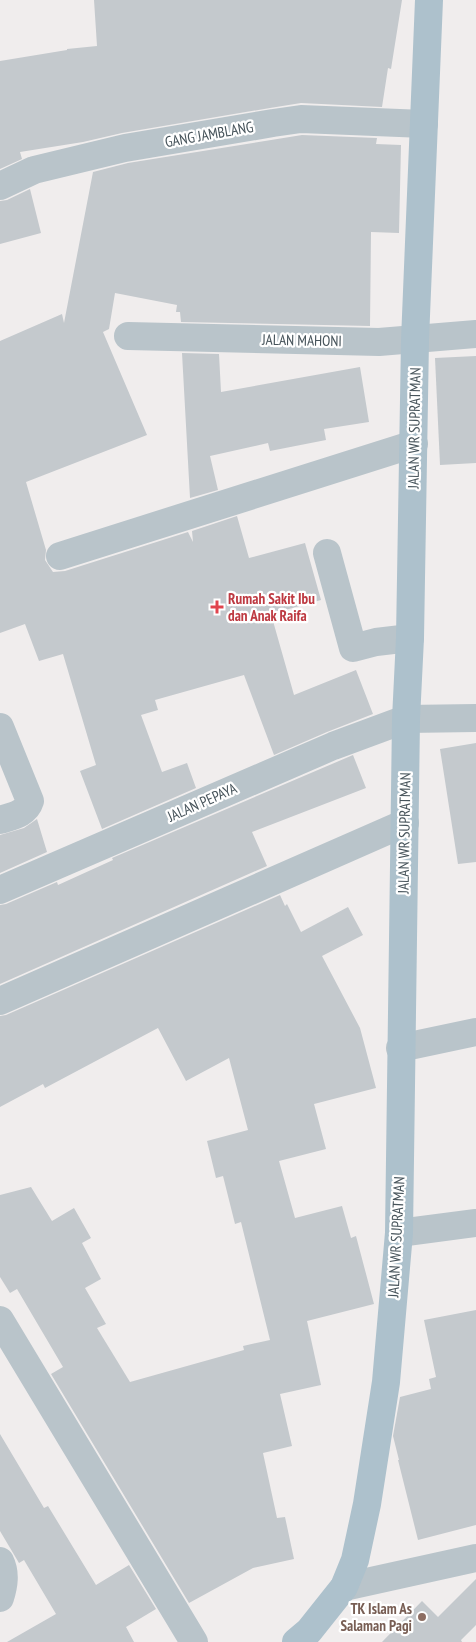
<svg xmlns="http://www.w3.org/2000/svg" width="476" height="1642" font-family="'PT Sans Narrow',sans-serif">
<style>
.building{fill:#c4c9cd}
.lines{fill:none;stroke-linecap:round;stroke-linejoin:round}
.minor{stroke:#b9c4ca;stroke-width:28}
.major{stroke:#adc1cc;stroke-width:28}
.health-dot{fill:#e0444e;stroke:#fff;stroke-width:2}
.education-dot{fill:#8d6e63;stroke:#fff;stroke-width:2}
.labels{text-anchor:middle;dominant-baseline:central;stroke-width:4.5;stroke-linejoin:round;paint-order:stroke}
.street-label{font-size:15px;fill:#46535a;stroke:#fff}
.health-label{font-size:15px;font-weight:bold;fill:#be3a42;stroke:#fff;text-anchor:start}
.education-label{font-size:15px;font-weight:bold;fill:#785e54;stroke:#fff;text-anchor:end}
</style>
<rect width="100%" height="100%" fill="#f0eded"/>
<g class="building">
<path d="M94 0H402L391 69 388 68 382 107 301 103 270 108 122 133 83 142 20 152 22 159 0 169V61L67 50V49L97 46Z"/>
<path d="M302 135 377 138 376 144 401 145 399 233 371 232 370 326 181 322 180 312H176L177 305 115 293 109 329 103 332 147 435 26 482 46 550 45 560 53 572 65 571 188 532 193 542 192 531 237 516 249 558 305 543 321 600 271 614 294 695 356 670 373 714 327 732 274 755 244 675 155 700 158 710 141 715 162 772 187 763 196 788 102 829 80 771 96 765 63 654 39 661 25 624 0 633V341L62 314 64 323 93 172 128 163Z"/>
<path d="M30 189 41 233 0 244V201L7 200Z"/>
<path d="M182 353 219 354 221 392 360 367 369 422 324 429 326 440 270 451 268 443 210 456 218 490 190 498Z"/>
<path d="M476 356V463L440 465 435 358Z"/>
<path d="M476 743V862L458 864 440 749Z"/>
<path d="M353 755 366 788 252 832 267 866 0 984V905L6 904 57 882 58 885 113 860 112 858Z"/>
<path d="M37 819 47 852 0 873V835L24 828Z"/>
<path d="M280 895 285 906 287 904 301 932 348 907 363 935 322 956 360 1028 376 1088 314 1104 326 1149 279 1161 295 1218 342 1206 351 1238 356 1236 374 1304 307 1321 321 1385 280 1394 292 1446 263 1453 277 1518 285 1517 294 1559 253 1568 189 1603 51 1374 63 1367 17 1289 10 1293 0 1277V1195L31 1187 52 1221 74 1208 91 1238 82 1243 101 1279 85 1288 106 1324 97 1328 130 1382 244 1350 243 1346 270 1340 241 1222 235 1224 223 1176 216 1178 207 1141 248 1130 229 1058 186 1081 158 1028 45 1088 43 1084 0 1107V1016L6 1015Z"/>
<path d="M476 1310V1525L418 1540 398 1460H399L393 1436 400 1397 431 1389 429 1379 436 1377 424 1320Z"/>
<path d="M0 1434 44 1508 48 1506 96 1585 129 1565 156 1609 126 1627 134 1642H7L56 1614 24 1560 19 1563 0 1531Z"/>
<path d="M476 1579V1625L461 1640 462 1642H382L422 1601 438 1617Z"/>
</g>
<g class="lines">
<g class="minor">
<path d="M0 186 34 170 125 148 273 123 301 119 424 124"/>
<path d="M128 336 379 342 476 334"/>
<path d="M327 553 353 648 376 642 410 638"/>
<path d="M60 556 414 444"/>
<path d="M0 727 30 801C26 814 12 816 0 820"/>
<path d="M0 890 333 746 406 719 476 718"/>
<path d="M0 1001 405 823"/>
<path d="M400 1048 476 1032"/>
<path d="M399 1233 476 1223"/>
<path d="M0 1320 194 1642"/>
<path d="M0 1561C6 1573 4 1585 0 1598"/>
<path d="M344 1587 476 1558"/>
</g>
<path class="major" d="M296 1642 309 1631 344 1587 355 1560 367 1504 386 1382 399 1233 406 719 410 638 415 340 429 0"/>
</g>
<path class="health-dot" d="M214.5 599.5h5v5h5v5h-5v5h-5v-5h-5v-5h5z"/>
<circle class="education-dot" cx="422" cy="1617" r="5"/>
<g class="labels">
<g class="street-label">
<text transform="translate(209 134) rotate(-10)">GANG JAMBLANG</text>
<text transform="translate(302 340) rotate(1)">JALAN MAHONI</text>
<text transform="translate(414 428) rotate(-89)">JALAN WR SUPRATMAN</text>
<text transform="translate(202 802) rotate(-24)">JALAN PEPAYA</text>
<text transform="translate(404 833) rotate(-89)">JALAN WR SUPRATMAN</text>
<text transform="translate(396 1237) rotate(-87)">JALAN WR SUPRATMAN</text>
</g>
<g class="health-label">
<text x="228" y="598">Rumah Sakit Ibu<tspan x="228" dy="17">dan Anak Raifa</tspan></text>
</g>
<g class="education-label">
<text x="412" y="1608">TK Islam As<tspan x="412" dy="17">Salaman Pagi</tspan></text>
</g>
</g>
</svg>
